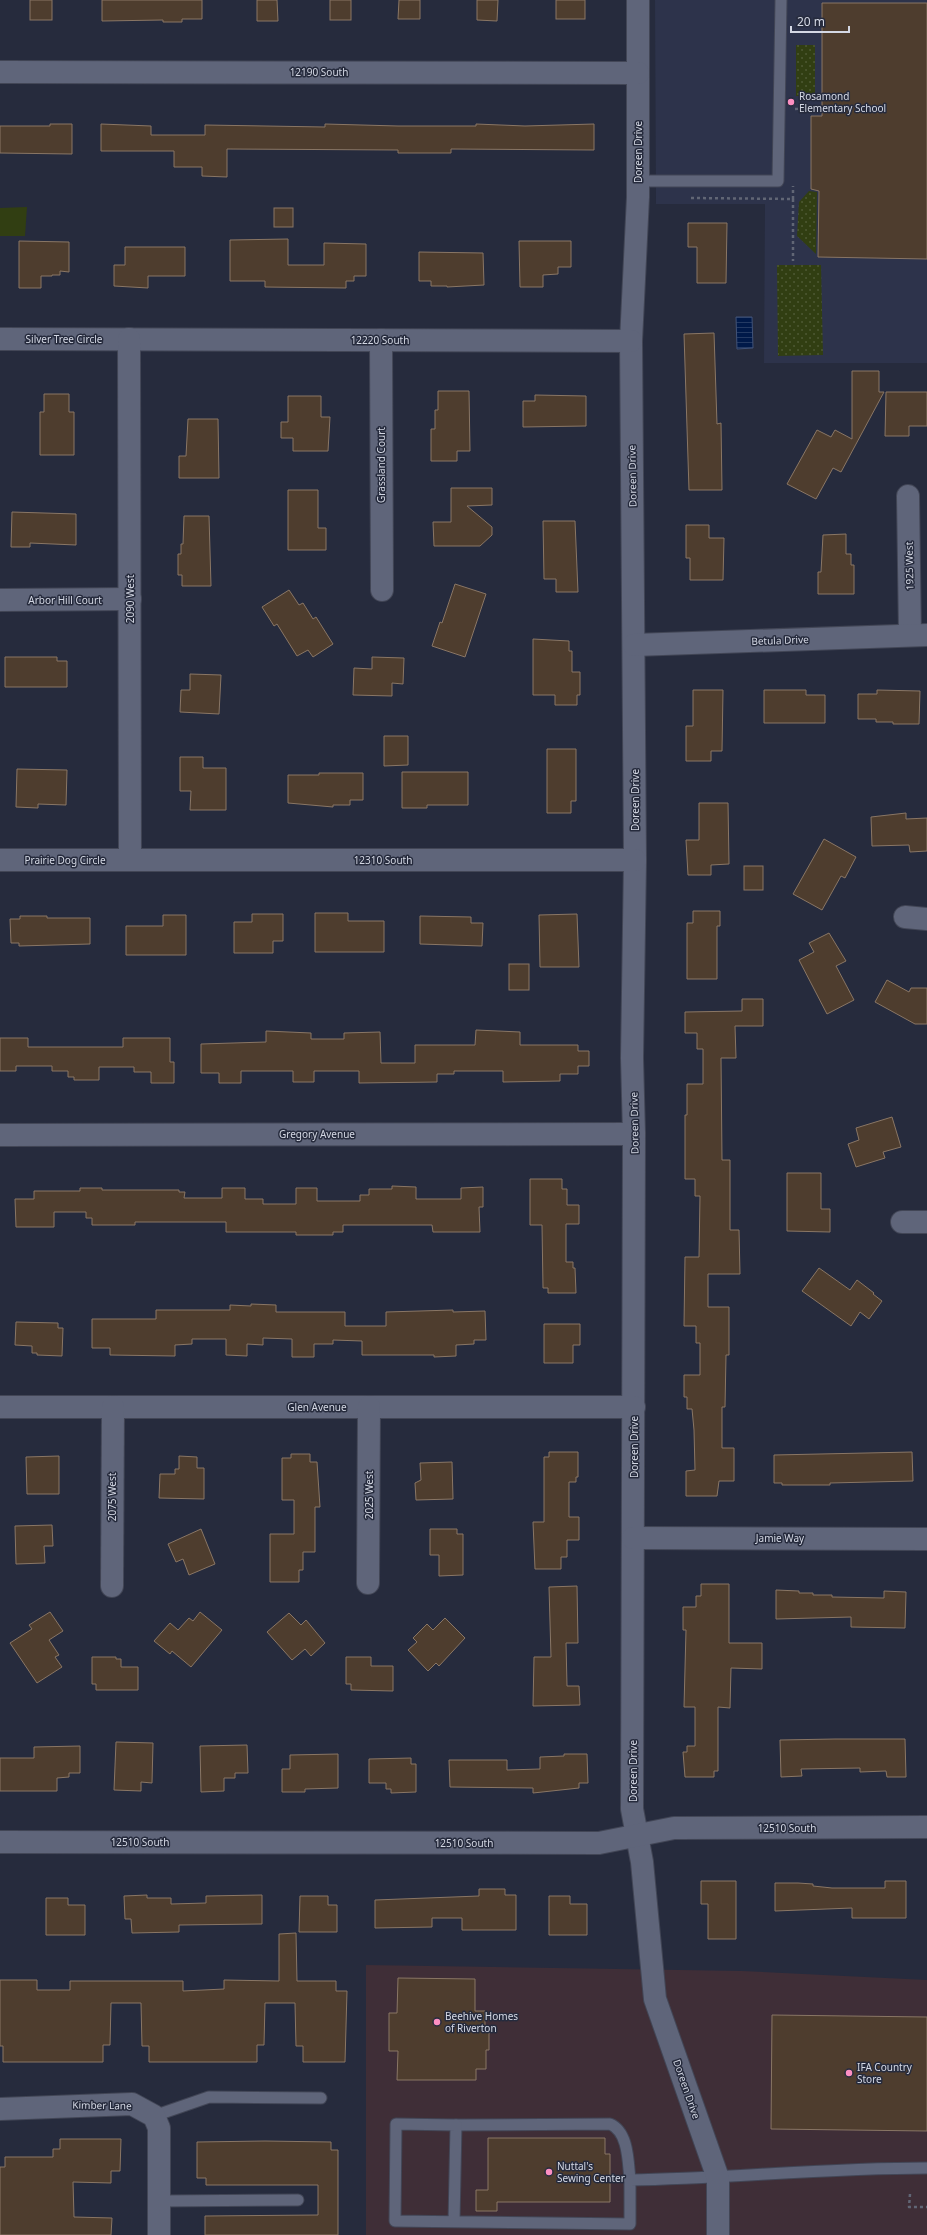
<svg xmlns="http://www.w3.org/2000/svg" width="927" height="2235" font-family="'Noto Sans',sans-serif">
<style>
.commercial{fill:#3f2e37}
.built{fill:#2d334b}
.park{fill:url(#park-dots)}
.pitch{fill:#313e12}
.water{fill:url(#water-rules);stroke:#405278}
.building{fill:#4e3d2e;stroke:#897665}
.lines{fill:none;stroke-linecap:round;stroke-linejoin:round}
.service-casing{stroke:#424656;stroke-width:13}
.minor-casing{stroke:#424656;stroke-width:24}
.path{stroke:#616675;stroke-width:2.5;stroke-dasharray:3 3;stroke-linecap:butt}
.service{stroke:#5f657a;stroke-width:11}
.minor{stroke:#5f657a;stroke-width:22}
.poi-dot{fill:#fc8fc2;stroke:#262b3d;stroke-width:1.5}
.labels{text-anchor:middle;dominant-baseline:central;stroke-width:3;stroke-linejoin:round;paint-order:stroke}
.street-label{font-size:10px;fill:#d4d8e4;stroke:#262b3d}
.poi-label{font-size:10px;fill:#d4d8e4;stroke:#262b3d;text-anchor:start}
</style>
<defs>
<pattern id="park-dots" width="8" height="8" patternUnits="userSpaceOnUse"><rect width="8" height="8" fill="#313e12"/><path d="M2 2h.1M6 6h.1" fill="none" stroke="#4e5934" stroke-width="1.8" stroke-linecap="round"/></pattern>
<pattern id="water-rules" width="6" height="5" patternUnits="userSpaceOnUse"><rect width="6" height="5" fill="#001949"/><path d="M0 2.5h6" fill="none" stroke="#243a63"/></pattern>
</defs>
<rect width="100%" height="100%" fill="#262b3d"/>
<path class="commercial" d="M366 1965 742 1971 927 1980V2235H366Z"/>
<path class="built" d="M655 0H927V363H764L765 204H656Z"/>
<g class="park">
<rect x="796" y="45" width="19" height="51"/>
<path d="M809 191 817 192 816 254 797 236 799 202Z"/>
<path d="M777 265H821L823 355 778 356Z"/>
</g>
<path class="pitch" d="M27 207 25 236H0V208Z"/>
<path class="water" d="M736 317H752L753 348 737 349Z"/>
<g class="building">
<rect x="30" y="0" width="22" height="20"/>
<path d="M102 0H202V19H182V22H163V20L102 21Z"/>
<path d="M257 0H277L278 21H257Z"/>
<rect x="330" y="0" width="21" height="20"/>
<path d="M399 0H420V19H398Z"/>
<path d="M477 0H498L497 21 477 20Z"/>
<rect x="556" y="0" width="29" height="19"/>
<path d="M822 3H927V259L818 257 819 191 811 189V116H822Z"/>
<path d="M50 124H72V154L0 153V126H50Z"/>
<path d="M101 124 151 126V135H205V125L325 127V124L398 126H476V124L525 126 594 124V150L451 149V153H398V150L227 149V177L202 176V167H174V151H101Z"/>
<rect x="274" y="208" width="19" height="19"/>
<path d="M688 223H727L726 283H697V247H688Z"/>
<path d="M288 239V265H324V243L366 244V276H354V281H346V288L265 287V281H230V240Z"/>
<path d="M19 241 69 242V272L60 271V275H52V276H41V288H19Z"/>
<path d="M519 241H571V267H558V274L543 275V287H520Z"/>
<path d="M125 247H185V276H148V288L114 286V265H125Z"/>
<path d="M419 252 483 253 484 285 447 287V286H431V281H419Z"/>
<path d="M714 333 717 424 721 423 722 490H689L684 334Z"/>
<path d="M852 371H879V392H884L841 472 833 468 816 499 787 484 817 430 831 437 835 430 852 439Z"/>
<path d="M438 391H469L470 451H457V461H431V429H435V410H438Z"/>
<path d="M886 392H927V426H909V436H885Z"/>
<path d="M44 394H69V412H74V455H40V412H44Z"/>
<path d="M535 395 586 396V426L523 427V401H535Z"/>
<path d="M288 396H321V417H330L328 451H293V438H281V422H288Z"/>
<path d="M188 419H218L219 478H179V456H186Z"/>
<path d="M451 488H492V505L467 506 492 527V535L480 546H434L433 522H451Z"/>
<path d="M288 490H318V528H326V550H288Z"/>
<path d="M12 512 76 514V545L30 543V547H11Z"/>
<path d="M184 516H209L211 586H182V575H178V554H181V544H183Z"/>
<path d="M543 521H575L578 592H556V579H544Z"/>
<path d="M686 525H709V538H724L723 580H690V558H686Z"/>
<path d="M846 534V554H851V565H854V594H818V572H821L823 535Z"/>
<path d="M455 584 486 594 465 657 432 646 440 622 442 623Z"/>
<path d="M289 590 299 605 303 603 313 619 316 617 333 644 313 657 308 650 297 656 277 624 274 626 262 607Z"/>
<path d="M533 639 569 641V651H572V672H580V695H577V705H555V695H533Z"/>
<path d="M5 657H57V661H67V687H5Z"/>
<path d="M372 657 404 658 403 684 392 683V696L353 695 354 668 372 669Z"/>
<path d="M190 674 221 675 219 714 180 712 181 690H190Z"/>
<path d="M693 690H723L722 751H711V761H686V726H693Z"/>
<path d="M764 690H806V695H825V723H764Z"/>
<path d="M877 690 920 691 919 724H893V722H876V719H858V694H877Z"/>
<path d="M384 736H408V765L384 766Z"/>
<path d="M547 749H576V801H571V813H547Z"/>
<path d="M180 757H203V768H226V810H190L191 791H180Z"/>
<path d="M17 769 67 770 66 805 38 804V808L16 807Z"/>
<path d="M402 772H468V805H427V808H402Z"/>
<path d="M319 773H363V800H350V805H333V807L288 803V775H319Z"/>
<path d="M699 803H728L729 864 711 865V875H688L686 840H699Z"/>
<path d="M906 813V819L927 818V851L910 852 909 845 872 846 871 817Z"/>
<path d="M824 839 856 857 845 878 841 876 822 910 793 894Z"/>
<rect x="744" y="866" width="19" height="24"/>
<path d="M693 911H720V926H717V979H687V923H693Z"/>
<path d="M315 913H348V921H384V952H315Z"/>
<path d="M252 914H283V941H273V953H234V922H252Z"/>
<path d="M577 914 579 967H540L539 915Z"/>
<path d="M163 915H186V955H126V926H163Z"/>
<path d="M20 916H47V918H90V944L19 946V943H11L10 919H20Z"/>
<path d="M420 916 471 917V923H483L482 946 420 944Z"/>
<path d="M829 933 846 961 836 966 854 1000 827 1014 799 960 814 952 809 943Z"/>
<rect x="509" y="964" width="20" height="26"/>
<path d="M887 980 909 992 911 988H927V1024H915L875 1002Z"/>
<path d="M742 999H763V1026H735L736 1058H721L722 1160H730V1230H739L740 1274H708V1307H729V1355H726L725 1407H722V1448H734V1481H719L717 1496H686V1471L695 1470 694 1430 692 1409H687V1397H684V1375H700V1343H696V1326H684L685 1257H699L700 1196H695V1179H685V1115H687V1084H703V1049H697V1033H685V1012L742 1011Z"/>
<path d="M476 1030 520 1032V1045H578V1051H589V1066H578V1074H560V1081L503 1082V1071H454V1074H437V1082L359 1083V1071H314V1082H293V1071H241V1083H219V1073H201V1044L266 1042V1031L311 1033V1039H344V1033L380 1032 381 1063H415V1045H475Z"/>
<path d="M0 1038H28V1047H123V1038H170V1062H174V1083H151V1072H134V1067H99V1080H74V1077H68V1071H52V1066H16V1071H0Z"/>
<path d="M892 1117 901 1147 883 1152 885 1158 856 1167 848 1144 859 1140 856 1128Z"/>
<path d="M787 1173H821V1209H830V1232L787 1231Z"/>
<path d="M530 1179H562V1189H567V1205H579V1224H566V1262H573V1268H575L576 1293H548V1288H543L542 1225H530Z"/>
<path d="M392 1186 416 1187V1199H461V1188L483 1187V1207H479L480 1232H433L432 1225H343V1232H333V1235H296V1232H226V1222H135V1225H92V1218H86V1212H54V1227H16L15 1199H34V1191H80V1188H102V1190H179V1192H185L184 1198H222V1188H245V1199H263V1204H296V1188H317V1201H360V1195H369V1189H392Z"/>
<path d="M819 1268 850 1290 857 1280 874 1293 873 1294 882 1301 869 1319 860 1312 851 1326 802 1291Z"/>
<path d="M251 1304 276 1305V1312H345V1326H386V1312L453 1310V1312L485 1311 486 1340H474V1344L456 1345V1356L434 1357V1355H362V1341L333 1340V1344H314V1357H292V1339L263 1338V1345L247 1344V1356L226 1355V1339H192V1344L175 1345V1356L110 1355V1348H92V1319H156V1310H230V1305L251 1306Z"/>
<path d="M16 1322 58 1323V1328H63L62 1356 37 1355V1353H32V1346L15 1345Z"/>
<path d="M544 1324H580V1345H573V1363H544Z"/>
<path d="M549 1452H578V1477H576V1482H569V1517H579V1540H567V1557H561V1569H535L533 1522H544V1457H549Z"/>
<path d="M912 1452 913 1481 830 1483V1485H782V1483H774V1455Z"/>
<path d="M291 1454H310V1462H317L320 1507H315V1552H303V1570H299V1582H270V1534H294V1500H282V1458H291Z"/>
<path d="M59 1456V1494H27L26 1457Z"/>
<path d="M179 1456 197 1457V1468H204V1499L159 1498 160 1474H175V1469H179Z"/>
<path d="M452 1462 453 1499 416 1500 415 1483 421 1480 420 1463Z"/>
<path d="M52 1525 53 1546H44L45 1563 16 1564 15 1526Z"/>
<path d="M201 1529 215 1564 189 1575 183 1559 176 1562 168 1544Z"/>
<path d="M430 1529H457V1534H463V1575L439 1576V1555H430Z"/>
<path d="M701 1584H729V1643H762V1669L731 1668 730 1708 718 1707V1771H714V1777H685L683 1752H687V1746H695V1707H684L686 1630H683V1607H696V1596H701Z"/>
<path d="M577 1586 578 1643H566L567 1686H579L580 1705 533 1706 534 1657H551L549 1587Z"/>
<path d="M776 1590 799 1591V1593H813V1595H832V1597L884 1598V1591L906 1592 905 1628 851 1627V1617L776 1619Z"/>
<path d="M50 1612 63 1631 49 1640 59 1655 55 1657 62 1667 37 1683 10 1643 32 1629 29 1625Z"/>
<path d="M200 1612 222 1630 191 1667 172 1651 170 1654 154 1641 170 1623 178 1630 189 1618 193 1621Z"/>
<path d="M289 1613 301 1625 306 1620 325 1643 311 1656 305 1649 292 1660 267 1632Z"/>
<path d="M445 1618 465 1638 439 1666 436 1663 428 1671 408 1650 417 1642 413 1638 427 1624 433 1630Z"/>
<path d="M92 1657H116V1659H121V1667H138V1690H96V1684H92Z"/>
<path d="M346 1657H371V1666H393V1691L351 1690V1684H346Z"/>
<path d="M835 1739H905L906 1777H887L886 1771 860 1772V1768L801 1769 802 1776 781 1777 780 1740Z"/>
<path d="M116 1742 153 1743 152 1783 141 1782V1791L114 1790Z"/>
<path d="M247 1745 248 1773H235V1778H224V1791L201 1792 200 1746Z"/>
<path d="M80 1746V1773H69V1777L57 1778V1791H0V1758H34V1747Z"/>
<path d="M338 1754V1788L305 1789V1792H282V1769H290V1755Z"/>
<path d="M564 1754H587L588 1783H579V1788L533 1793V1788L450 1787 449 1760H507V1770L540 1769V1757L564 1756Z"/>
<path d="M411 1758V1764H416V1792L391 1793V1789H386V1783H369V1759Z"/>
<path d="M701 1881H736V1939H708V1904H701Z"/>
<path d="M885 1881H906V1918H852V1908L775 1911V1883H798L813 1884V1886L832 1888H885Z"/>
<path d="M479 1889H505V1895H516V1930H462V1918H432V1927L375 1928V1900L479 1896Z"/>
<path d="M147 1895V1898H171V1904L206 1903V1896L262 1895V1924L179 1925V1932L132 1933 131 1919H125L124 1896Z"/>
<path d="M300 1896H328V1905H337V1932H299Z"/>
<path d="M549 1896H570V1904H587V1935H549Z"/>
<path d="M46 1898H68V1905H85V1935H46Z"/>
<path d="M296 1933 297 1981H336V1991H347L345 2062H303V2046H296L295 2003H265L264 2045H257V2062H149V2046H142L141 2003H111L110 2045H103V2062H3V2046H0V1980H37V1990H70V1981H183V1991L224 1989V1980L279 1981V1934Z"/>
<path d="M398 1978 475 1979V2011H485V2031H489V2050H486V2069H476V2080H397L398 2051H389V2013H397Z"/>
<path d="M772 2015 927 2017V2131L771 2129Z"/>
<path d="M488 2138H605V2154H610V2202H497V2211H476V2190H488Z"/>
<path d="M60 2139H121L120 2171H111V2183L73 2182 74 2217 112 2218 111 2235H0V2167H5V2157H53V2149H60Z"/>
<path d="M265 2141 331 2142V2150H338V2235H205V2216L318 2215V2185H206V2178H197V2142Z"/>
</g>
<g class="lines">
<defs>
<g id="service">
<path d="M638 181H778L781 0"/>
<path d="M154 2116 209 2097 321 2098"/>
<path d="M456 2125 610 2124C629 2132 628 2163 630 2180"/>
<path d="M160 2201 298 2200"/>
<path d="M454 2222 456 2125 396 2124 395 2221 630 2224V2180C729 2178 828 2168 927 2168"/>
</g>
<g id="minor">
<path d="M638 0V197L631 341 635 860 632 1058 634 1134 632 1809 642 1862 655 1999 718 2178V2235"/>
<path d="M0 72 638 73"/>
<path d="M0 339 631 341"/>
<path d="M129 339 130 860"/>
<path d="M381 340 382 590"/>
<path d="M908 496 910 635"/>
<path d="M0 600 130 599"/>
<path d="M634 645 927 635"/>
<path d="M0 860H635"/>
<path d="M905 917 927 919"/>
<path d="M0 1135 634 1134"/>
<path d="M902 1222H927"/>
<path d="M0 1407H634"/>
<path d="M633 1538 927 1539"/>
<path d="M368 1583 369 1407"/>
<path d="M112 1586 113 1407"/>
<path d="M0 1842 599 1843 674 1828 927 1827"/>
<path d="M0 2109 132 2104 154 2116 159 2128V2235"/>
</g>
</defs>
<use href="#service" class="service-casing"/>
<use href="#minor" class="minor-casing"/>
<g class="path">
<path d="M795 109 819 108"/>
<path d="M691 198 793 199V186"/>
<path d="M793 199V261"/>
<path d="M910 2194 909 2207H927"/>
</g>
<use href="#service" class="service"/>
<use href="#minor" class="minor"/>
</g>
<g class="poi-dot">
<circle cx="791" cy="102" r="4"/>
<circle cx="437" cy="2022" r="4"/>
<circle cx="849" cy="2073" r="4"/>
<circle cx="549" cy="2172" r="4"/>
</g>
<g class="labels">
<g class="street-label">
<text x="319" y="72">12190 South</text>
<text transform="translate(638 152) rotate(-90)">Doreen Drive</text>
<text x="64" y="339">Silver Tree Circle</text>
<text x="380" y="340">12220 South</text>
<text transform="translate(381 465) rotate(-90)">Grassland Court</text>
<text transform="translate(632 476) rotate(-91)">Doreen Drive</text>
<text transform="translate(909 566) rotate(-91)">1925 West</text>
<text transform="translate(130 599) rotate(-90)">2090 West</text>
<text x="65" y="600">Arbor Hill Court</text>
<text transform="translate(780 640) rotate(-2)">Betula Drive</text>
<text transform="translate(635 800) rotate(-90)">Doreen Drive</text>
<text x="65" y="860">Prairie Dog Circle</text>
<text x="383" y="860">12310 South</text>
<text transform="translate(634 1123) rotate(-91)">Doreen Drive</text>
<text x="317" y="1134">Gregory Avenue</text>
<text x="317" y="1407">Glen Avenue</text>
<text transform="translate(634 1447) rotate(-90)">Doreen Drive</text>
<text transform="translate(369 1495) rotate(-90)">2025 West</text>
<text transform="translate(112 1497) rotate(-90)">2075 West</text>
<text x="780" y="1538">Jamie Way</text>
<text transform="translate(633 1771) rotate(-90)">Doreen Drive</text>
<text x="787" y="1828">12510 South</text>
<text x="140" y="1842">12510 South</text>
<text x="464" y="1843">12510 South</text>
<text transform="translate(687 2089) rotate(71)">Doreen Drive</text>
<text transform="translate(102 2105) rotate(1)">Kimber Lane</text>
</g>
<g class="poi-label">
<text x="799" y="96">Rosamond<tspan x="799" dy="12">Elementary School</tspan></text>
<text x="445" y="2016">Beehive Homes<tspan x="445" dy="12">of Riverton</tspan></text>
<text x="857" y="2067">IFA Country<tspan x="857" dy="12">Store</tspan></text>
<text x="557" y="2166">Nuttal's<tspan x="557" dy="12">Sewing Center</tspan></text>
</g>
</g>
<path d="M791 26v6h58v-6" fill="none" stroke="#d4d8e4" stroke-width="2"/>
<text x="797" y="26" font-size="12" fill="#d4d8e4" stroke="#262b3d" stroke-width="3" paint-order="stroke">20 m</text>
</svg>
